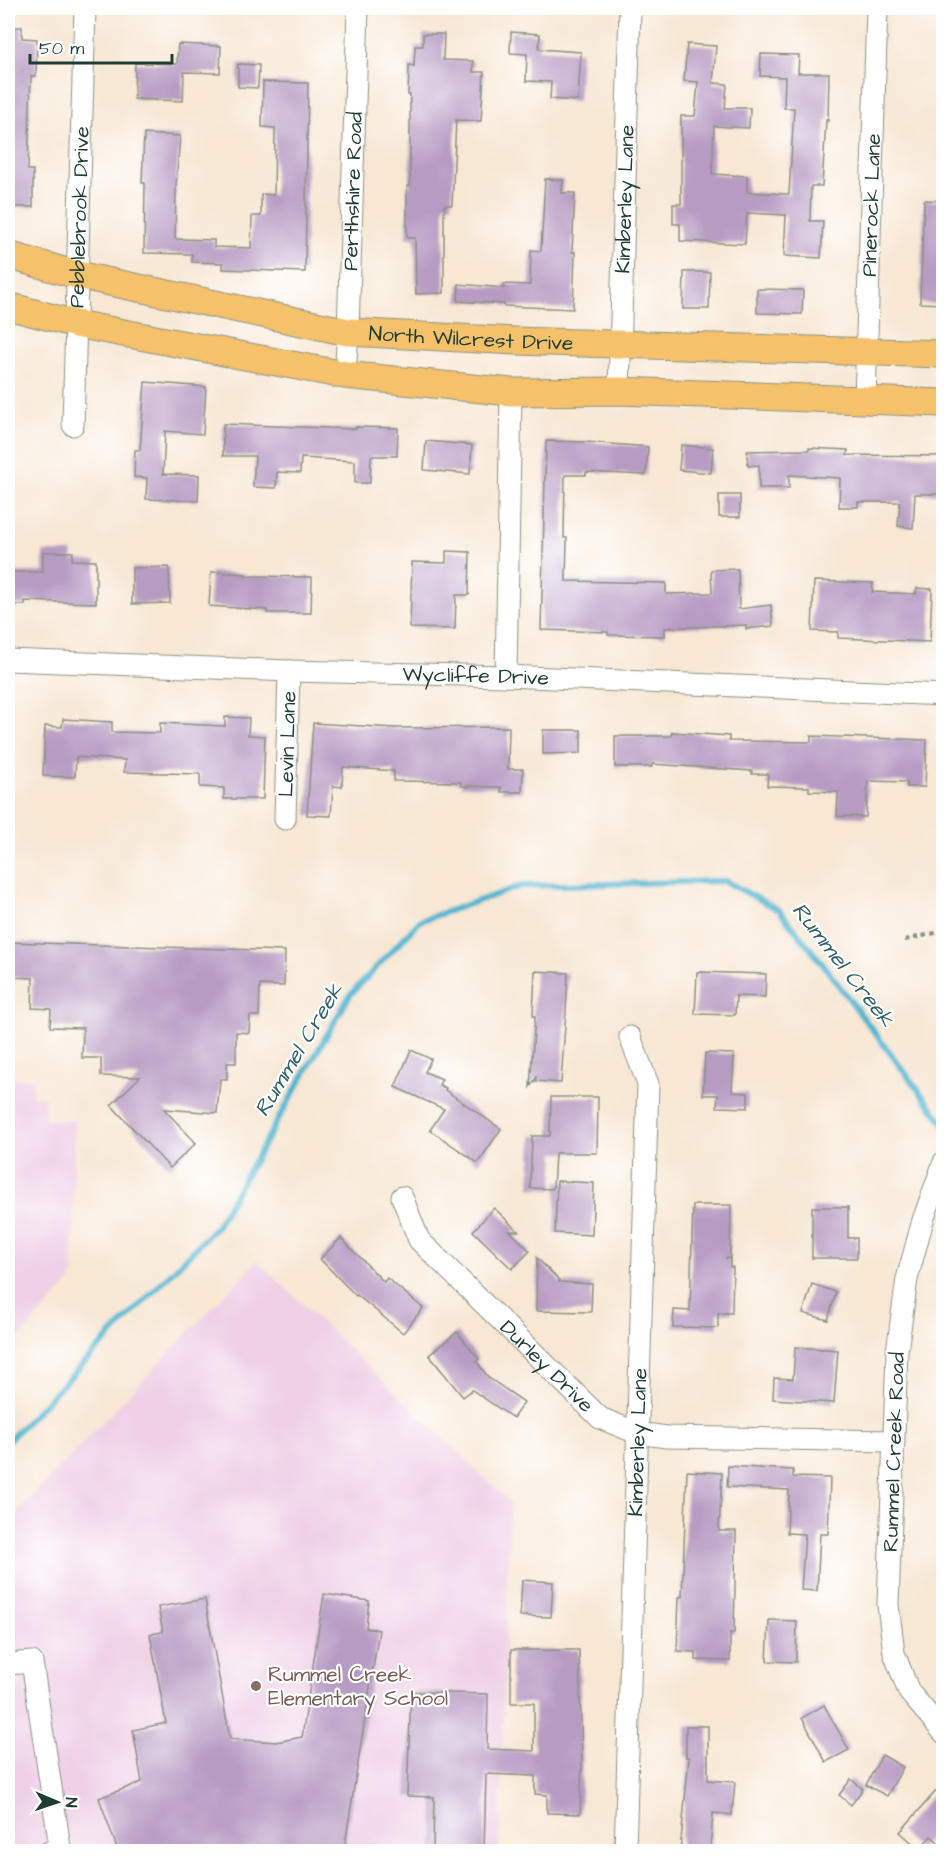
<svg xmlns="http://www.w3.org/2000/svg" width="951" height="1859" font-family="'Architects Daughter',sans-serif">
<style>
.built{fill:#efd0e6}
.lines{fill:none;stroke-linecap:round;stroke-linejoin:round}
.stream{stroke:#51b5d0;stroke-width:6}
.building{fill:#b79bc3}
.minor-casing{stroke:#8b9284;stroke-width:23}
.major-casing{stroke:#8b9284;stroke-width:29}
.path{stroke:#8b9284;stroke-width:4;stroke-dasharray:4.5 4.5;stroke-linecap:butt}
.minor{stroke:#fff;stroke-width:21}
.major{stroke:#f5c16b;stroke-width:27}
.education-dot{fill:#8d6e63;stroke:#fff;stroke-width:2}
.labels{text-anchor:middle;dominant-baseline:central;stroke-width:4.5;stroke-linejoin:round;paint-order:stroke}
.street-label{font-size:21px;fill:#1f3d34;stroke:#fff}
.education-label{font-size:21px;fill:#785e54;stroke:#fff;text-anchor:start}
.water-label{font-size:22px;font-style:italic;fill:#2e6163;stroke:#fff}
</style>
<rect width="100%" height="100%" fill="#fff"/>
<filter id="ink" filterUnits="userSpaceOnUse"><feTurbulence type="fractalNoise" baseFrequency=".0167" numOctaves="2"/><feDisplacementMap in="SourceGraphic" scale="12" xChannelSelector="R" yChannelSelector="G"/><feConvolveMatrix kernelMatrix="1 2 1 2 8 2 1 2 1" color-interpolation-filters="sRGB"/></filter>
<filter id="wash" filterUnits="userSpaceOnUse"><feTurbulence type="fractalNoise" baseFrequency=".008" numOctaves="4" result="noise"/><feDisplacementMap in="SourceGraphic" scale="24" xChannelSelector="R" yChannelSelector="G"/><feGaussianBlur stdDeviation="1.35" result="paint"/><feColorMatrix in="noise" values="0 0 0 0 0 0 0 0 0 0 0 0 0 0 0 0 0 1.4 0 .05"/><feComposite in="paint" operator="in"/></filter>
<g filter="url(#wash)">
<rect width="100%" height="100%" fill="#f7e7d3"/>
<g class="built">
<path d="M8 1078 33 1079V1097H45V1120H74L73 1278 8 1350Z"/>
<path d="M257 1261 510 1502 499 1851 8 1852V1521Z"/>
</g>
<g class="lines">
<path class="stream" d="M8 1441 216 1227 350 995 420 921 521 886 725 881 779 910 821 962 944 1124"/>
</g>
<g id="blocks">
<g class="building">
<path d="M8 27H22V38L37 39 36 76H31L28 170H33V207H8Z"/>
<path d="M511 32 540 34 539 49 581 52 578 101 550 99 551 82 526 81 527 54 510 53Z"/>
<path d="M423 34H444L443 60 473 61V72H484L481 121 456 120 452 205H444V293L416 294 415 238H407V186H410V95H408L409 65 414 66 415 46H423Z"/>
<path d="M178 44 221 46 220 73 184 72 183 101 134 99 135 63 177 64Z"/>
<path d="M687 44 716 46 713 83 727 84 725 108H750L749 128 714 126 712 174 747 176V192L789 194 794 108H784L785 77 760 76 761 54 799 55 798 73H829L828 121 826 120 822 186H811L810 221H823L821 258 784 256 786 215 747 213 745 244 680 241V224H673V204H681V116H695L698 82 684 81Z"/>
<path d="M238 64 259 65 258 88 238 87Z"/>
<path d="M263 82 308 83 305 272 223 269V263L192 262V254L144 253 145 183H142L144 134 180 136 176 185 175 239 214 240V247L251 248 252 216H261V194L274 195 275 128 262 127Z"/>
<path d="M545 179 563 180 562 193H575L572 252H575L573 309 504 306V304L458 301 459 284 504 288V284L530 285 531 250 541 251Z"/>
<path d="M924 200 944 201V304L920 303Z"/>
<path d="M684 272H710L709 309H683Z"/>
<path d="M757 289 803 290 802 314 757 313Z"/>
<path d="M145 382 206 387 203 434 165 431 163 474 199 475 198 501 146 499 147 478 134 477 135 450H140Z"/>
<path d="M223 424 356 429V427L398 428 397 456H371L370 483H355V461L301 458 300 473 277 472 276 488 253 487 255 456H223Z"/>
<path d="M426 441 472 445 470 474 424 470Z"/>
<path d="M546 441 586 442 648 447 646 475 586 472V475H565L564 538H567L566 581 666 583V594L712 593 711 570 738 569 739 609 771 605 773 626 746 629V625L665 628V636L608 635V632L541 630Z"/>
<path d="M681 445 713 448 711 473 679 470Z"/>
<path d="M809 448 848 450 847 455 944 456V494H915L913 528 898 526 900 502H858V507H839L840 478 789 475V488H759V465L748 466 747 451 809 450Z"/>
<rect x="719" y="495" width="21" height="22"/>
<path d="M446 551 470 552 469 595H456L455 629 410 628 412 562 446 563Z"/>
<path d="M43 552H73L72 560 96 561V603L25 601V605H8V572H43Z"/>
<path d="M169 567 170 603 132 604V568Z"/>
<path d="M211 572 246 574V576L312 577 311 613H267V610L209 606Z"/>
<path d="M814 581 873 583 872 592 916 594 917 588 932 589 930 642 838 638V632L812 631Z"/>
<path d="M225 717 249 718 248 735 265 736 263 799H224V788L200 787V774L124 772 125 760 76 757 75 777 43 776 45 726 62 727 63 719 112 722V732L160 733V723L225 726Z"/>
<path d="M313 723 395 728 509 727 508 769H523L522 792H501V787L461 786V782L394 781V771L343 767 342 787 333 786 331 816 307 815Z"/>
<path d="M543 730H581V753L543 754Z"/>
<path d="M672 732 729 736V741L811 742V736L927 740 925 787H907V782L868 781 866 817 837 816 838 792 809 791V787L767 786 768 774H752V771L652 764V767H615V736H671Z"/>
<path d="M8 942 285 951 284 986 260 985 259 1016H250L249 1033 236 1032V1063H227V1079H220L217 1113 164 1109 196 1143 170 1168 111 1105 140 1077 101 1076V1058H82L83 1028 50 1027 51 1009 32 1008 33 978 8 977Z"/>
<path d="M535 971 568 973 566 1011 561 1083 536 1081V1078L530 1087 535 1016H533Z"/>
<path d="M697 972 766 974 765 997 736 996 735 1015 695 1014Z"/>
<path d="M411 1050 431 1059 425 1072 442 1079 439 1085 446 1088 445 1090 501 1129 478 1163 430 1130 444 1109 395 1087Z"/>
<path d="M705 1053 734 1054 732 1092 748 1093V1108L717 1107 718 1095H703Z"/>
<path d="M551 1097H598L597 1153H555L553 1189 530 1188 532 1136H550Z"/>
<path d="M557 1181 594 1183 592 1235 555 1233Z"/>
<path d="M693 1205H731L730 1258H725L730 1259V1267H733L732 1313H718V1328L673 1327 674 1310 690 1311Z"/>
<path d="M812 1207H848V1238H857V1258H812Z"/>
<path d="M494 1208 518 1231H510L530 1251 512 1269 473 1231Z"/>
<path d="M341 1238 384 1282 387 1278 423 1308 403 1333 357 1295 356 1296 320 1259Z"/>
<path d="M537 1258 559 1280V1282L592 1284 591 1312 536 1311Z"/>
<path d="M812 1284 836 1292 828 1320 803 1313Z"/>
<path d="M457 1332 479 1359 476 1361 489 1378 524 1402 513 1418 472 1390 463 1397 429 1355Z"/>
<path d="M795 1347 838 1350 834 1403 773 1399 774 1378 793 1379Z"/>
<path d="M728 1466 793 1470V1477L830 1478 828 1534H820L817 1591 801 1590 805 1534 787 1533 789 1490 727 1487Z"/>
<path d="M687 1471 722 1473 719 1531H736L734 1633H730V1661L696 1660V1652L677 1651 679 1597H682Z"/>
<path d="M522 1580 553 1582 551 1617 520 1616Z"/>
<path d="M324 1594 369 1601 366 1628 379 1630 344 1851H118L99 1798 142 1782 133 1730 166 1723 150 1634 163 1632 158 1607 205 1599 230 1739 276 1742 302 1737Z"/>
<path d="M769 1620 797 1621 796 1662 767 1661Z"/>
<path d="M511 1650H579L582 1765 580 1814 547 1813V1795L535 1794V1776L486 1774 484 1851H433L434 1797 407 1796 411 1692 488 1694 487 1749 534 1751V1703H511Z"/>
<path d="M824 1705 849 1750 826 1762 802 1718Z"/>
<path d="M686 1726H708V1780L735 1782 732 1815 713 1813 710 1851H680L689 1757H686Z"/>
<path d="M882 1755 903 1767 887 1796 866 1785Z"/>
<path d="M851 1779 863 1789 851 1805 839 1795Z"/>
<path d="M944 1782V1847L931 1836 919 1849 900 1832Z"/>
</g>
</g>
</g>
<g filter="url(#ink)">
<use href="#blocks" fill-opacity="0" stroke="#8b9284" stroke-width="1.5"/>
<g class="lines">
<defs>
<g id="minor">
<path id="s1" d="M345 375 348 332 358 8"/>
<path id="s2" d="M619 391 630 8"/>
<path id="s3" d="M865 401 877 8"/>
<path id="s4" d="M73 425 85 8"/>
<path id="s5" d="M8 660 289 671 506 676 944 695"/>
<path d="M506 676 511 392"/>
<path id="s6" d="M285 819 289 671"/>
<path d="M944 1162 923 1220 907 1279 897 1351 888 1605 894 1653 909 1692 944 1733"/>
<path id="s7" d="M402 1197 419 1240 600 1418 637 1433 667 1437 894 1441"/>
<path d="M8 1664 32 1662 60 1847 49 1852"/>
<path id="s8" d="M625 1852 648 1084 630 1037"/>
</g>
<g id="major">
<path id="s9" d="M8 255 77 275 348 332 515 341 944 354"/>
<path d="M8 306 76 324 345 375 511 392 619 391 944 403"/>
</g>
</defs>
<use href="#minor" class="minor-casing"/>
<use href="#major" class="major-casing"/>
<path class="path" d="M905 940 944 931"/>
<use href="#minor" class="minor"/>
<use href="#major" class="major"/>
</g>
</g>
<circle class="education-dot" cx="256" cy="1686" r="6"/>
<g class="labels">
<g class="street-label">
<text stroke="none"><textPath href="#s1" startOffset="184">Perthshire Road</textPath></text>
<text stroke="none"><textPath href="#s2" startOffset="192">Kimberley Lane</textPath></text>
<text stroke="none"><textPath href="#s3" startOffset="196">Pinerock Lane</textPath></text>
<text stroke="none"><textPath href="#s4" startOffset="208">Pebblebrook Drive</textPath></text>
<text stroke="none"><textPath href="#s9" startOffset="472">North Wilcrest Drive</textPath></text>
<text stroke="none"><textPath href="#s5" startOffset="468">Wycliffe Drive</textPath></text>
<text stroke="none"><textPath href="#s6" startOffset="75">Levin Lane</textPath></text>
<text stroke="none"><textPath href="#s7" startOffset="226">Durley Drive</textPath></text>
<text stroke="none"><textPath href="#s8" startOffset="410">Kimberley Lane</textPath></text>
<text transform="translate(894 1452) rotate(-88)">Rummel Creek Road</text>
</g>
<g class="education-label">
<text x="268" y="1674">Rummel Creek<tspan x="268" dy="24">Elementary School</tspan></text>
</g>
<g class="water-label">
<text transform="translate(843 965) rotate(52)">Rummel Creek</text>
<text transform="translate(299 1050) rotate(-59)">Rummel Creek</text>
</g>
</g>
<rect width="951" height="1859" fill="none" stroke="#fff" stroke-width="30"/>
<g transform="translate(57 1802) rotate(92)" stroke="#ffffff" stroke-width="4.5" paint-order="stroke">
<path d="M0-4.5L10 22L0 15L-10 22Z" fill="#1f3d34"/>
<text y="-9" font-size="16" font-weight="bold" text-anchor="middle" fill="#1f3d34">N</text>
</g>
<path d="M30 54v9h142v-9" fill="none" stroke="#1f3d34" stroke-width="3"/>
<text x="39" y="54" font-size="18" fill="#1f3d34" stroke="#ffffff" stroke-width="4.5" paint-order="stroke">50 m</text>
</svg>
